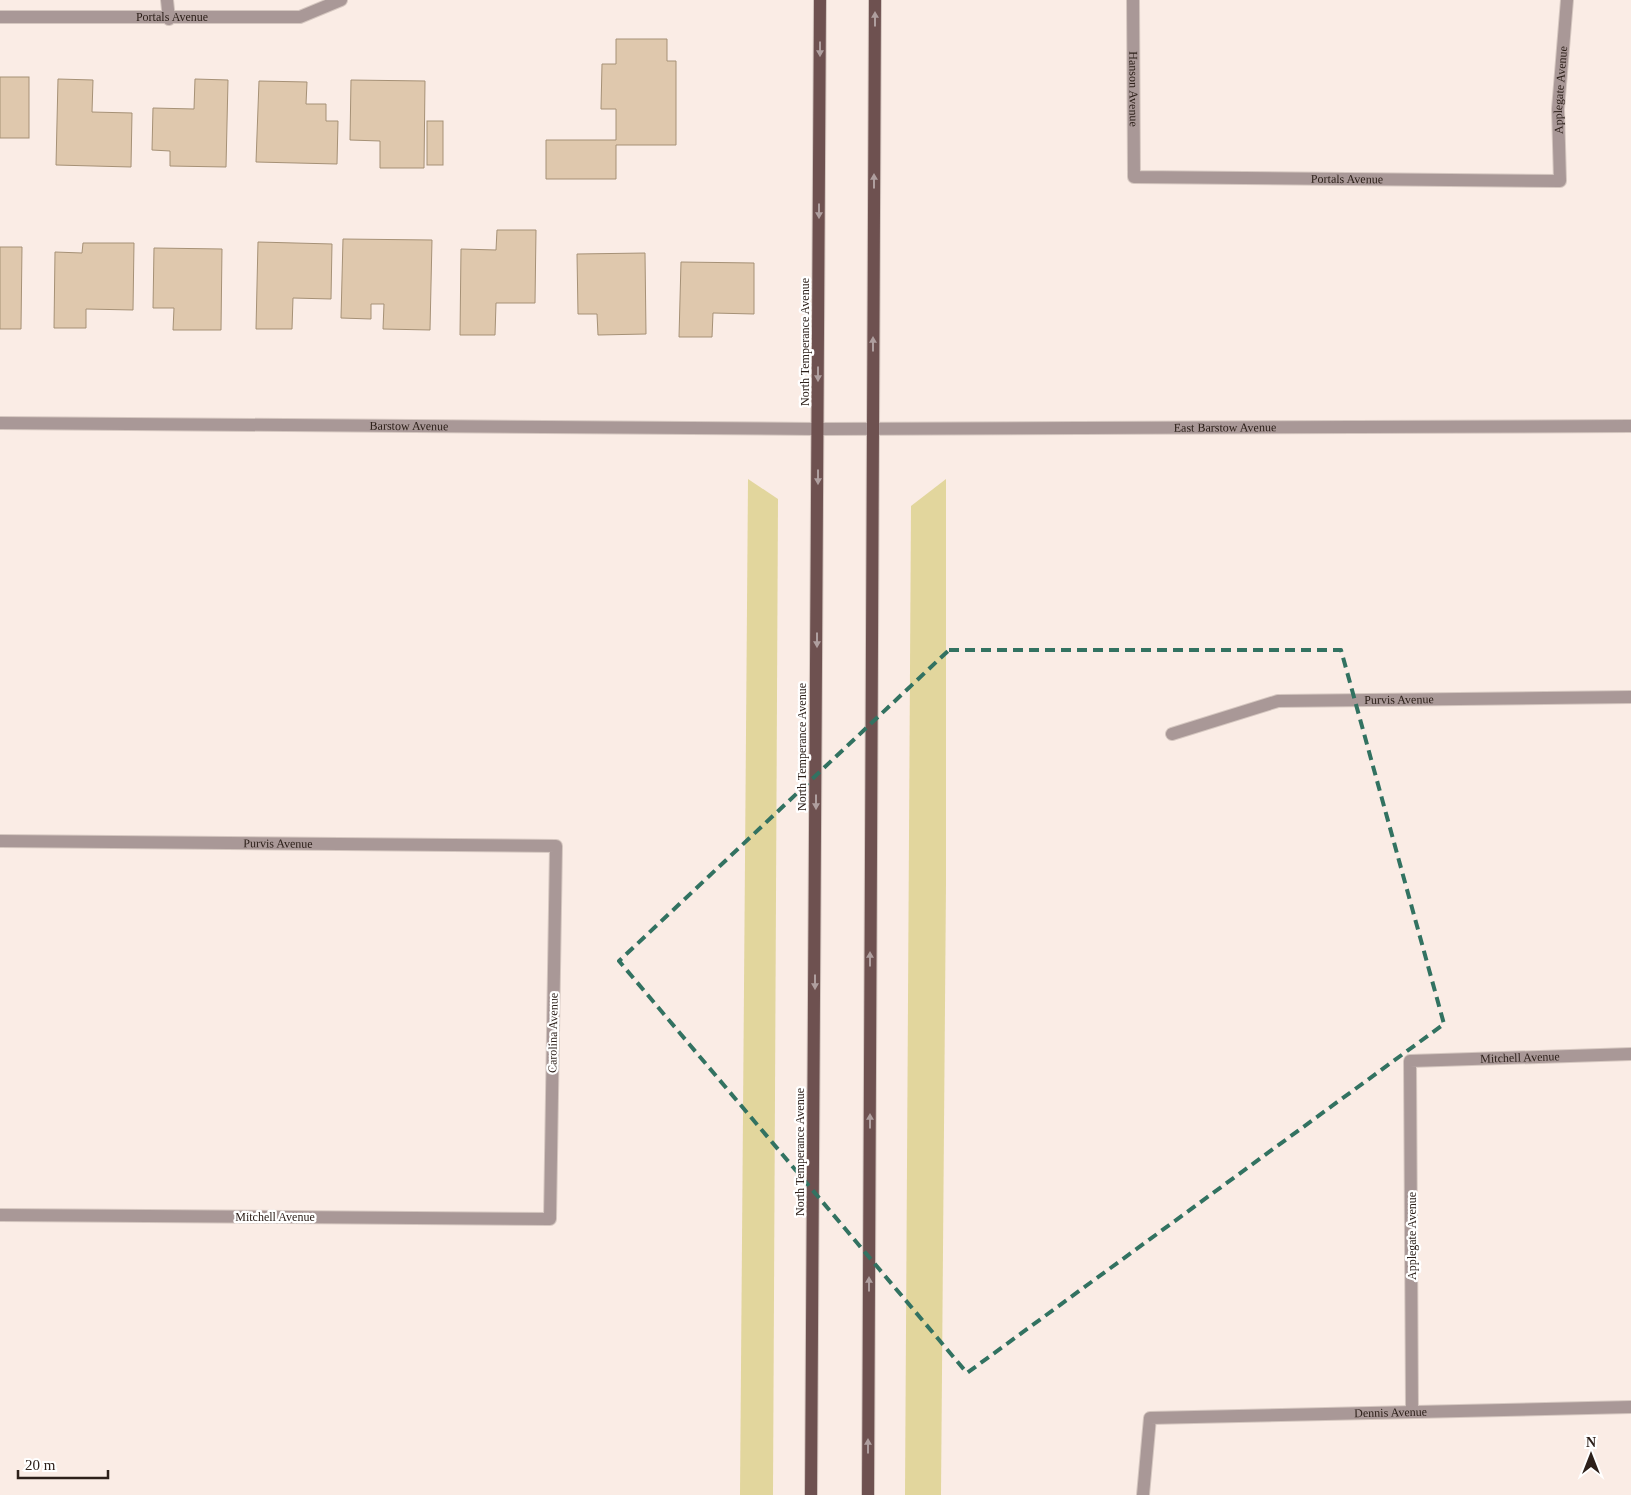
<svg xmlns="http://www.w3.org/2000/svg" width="1631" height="1495" font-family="'Times New Roman',serif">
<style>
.green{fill:#e2d69d}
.building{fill:#dfc8ad;stroke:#a69176}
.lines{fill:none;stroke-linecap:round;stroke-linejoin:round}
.minor-casing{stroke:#d5c7c0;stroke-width:14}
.major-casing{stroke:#d5c7c0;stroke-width:14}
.minor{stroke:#a99897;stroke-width:12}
.major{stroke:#6e5150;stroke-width:12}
.oneway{fill:#af9f9f}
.marked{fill:none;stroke:#327261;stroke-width:4;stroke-dasharray:10 6;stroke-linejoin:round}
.labels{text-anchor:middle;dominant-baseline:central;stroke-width:4.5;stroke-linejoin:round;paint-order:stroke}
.street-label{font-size:12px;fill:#2d201a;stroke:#fff}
</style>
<rect width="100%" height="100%" fill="#faece5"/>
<g class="green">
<path d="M748 479 778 499 773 1495H740Z"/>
<path d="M946 479V883L941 1495H905L911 506Z"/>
</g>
<g class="building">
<path d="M616 39H667V61H676V145H616V179H546V140H616V109H601L602 64H616Z"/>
<rect x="0" y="77" width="29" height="61"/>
<path d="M58 79 93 80 92 112 132 113 131 167 56 165Z"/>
<path d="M195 79 228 80 226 167 170 166V151L152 150 153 108 194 109Z"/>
<path d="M351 80 425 81 424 168H380V141L350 140Z"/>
<path d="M259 81 307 82 306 104H326V121H338L337 164 256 162Z"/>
<rect x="427" y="121" width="16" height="44"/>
<path d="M497 230H536L535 303H496L495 335H460L461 249 496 250Z"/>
<path d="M343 239 432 240 430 330 383 329 384 304H371V319L341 318Z"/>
<path d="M258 242 332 244 331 299 293 298 292 329H256Z"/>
<path d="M83 243H134L133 310 86 309V328H54L55 252 82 253Z"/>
<path d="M0 247H22L21 329H0Z"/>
<path d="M154 248 222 249 221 330H173L174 308H153Z"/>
<path d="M645 253 646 334 598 335 597 314H578L577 254Z"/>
<path d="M681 262 754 263V314L713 313 712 337H679Z"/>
</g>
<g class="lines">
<defs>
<g id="minor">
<path d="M167 0 169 19"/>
<path id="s1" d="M1133 0 1134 177 1560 181 1558 109 1567 0"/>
<path id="s2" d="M0 17H300L341 0"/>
<path id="s3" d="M0 423 818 429 1631 426"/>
<path id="s4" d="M1172 734 1278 701 1631 697"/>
<path id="s5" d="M0 841 556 846 550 1219 0 1215"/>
<path id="s6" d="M1412 1412 1410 1061 1631 1054"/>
<path id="s7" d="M1143 1495 1150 1418 1631 1407"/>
</g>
<g id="major">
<path d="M811 1495 820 0"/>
<path d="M868 1495 875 0"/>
</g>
</defs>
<use href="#minor" class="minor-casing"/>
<use href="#major" class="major-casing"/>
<use href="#minor" class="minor"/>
<use href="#major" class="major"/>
</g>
<defs><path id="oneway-solid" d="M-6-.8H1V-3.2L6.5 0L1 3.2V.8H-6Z" transform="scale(1.25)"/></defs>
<g class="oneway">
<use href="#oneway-solid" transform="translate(875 19) rotate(-90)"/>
<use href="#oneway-solid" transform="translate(820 49) rotate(90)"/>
<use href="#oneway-solid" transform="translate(874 181) rotate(-90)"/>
<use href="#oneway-solid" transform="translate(819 211) rotate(90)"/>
<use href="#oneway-solid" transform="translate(873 344) rotate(-90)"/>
<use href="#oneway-solid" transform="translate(818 374) rotate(90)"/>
<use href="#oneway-solid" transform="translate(818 477) rotate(90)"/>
<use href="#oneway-solid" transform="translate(817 640) rotate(90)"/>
<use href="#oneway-solid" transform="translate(816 802) rotate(90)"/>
<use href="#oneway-solid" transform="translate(870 959) rotate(-90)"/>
<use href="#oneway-solid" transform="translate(815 982) rotate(90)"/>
<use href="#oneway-solid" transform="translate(870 1121) rotate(-90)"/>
<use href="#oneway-solid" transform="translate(869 1284) rotate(-90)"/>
<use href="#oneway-solid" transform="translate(868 1446) rotate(-90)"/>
</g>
<path class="marked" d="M949 650H1341L1444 1024 967 1373 619 961Z"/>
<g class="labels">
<g class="street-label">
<text stroke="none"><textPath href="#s2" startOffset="172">Portals Avenue</textPath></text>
<text stroke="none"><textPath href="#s1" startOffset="89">Hanson Avenue</textPath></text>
<text stroke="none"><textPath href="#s1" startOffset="694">Applegate Avenue</textPath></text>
<text stroke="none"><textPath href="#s1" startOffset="390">Portals Avenue</textPath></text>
<text transform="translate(805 342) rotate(-90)">North Temperance Avenue</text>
<text stroke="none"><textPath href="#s3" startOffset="409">Barstow Avenue</textPath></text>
<text stroke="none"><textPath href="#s3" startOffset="1225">East Barstow Avenue</textPath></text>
<text stroke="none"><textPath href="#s4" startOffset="232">Purvis Avenue</textPath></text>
<text transform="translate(802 747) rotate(-90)">North Temperance Avenue</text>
<text stroke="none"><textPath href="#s5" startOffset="278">Purvis Avenue</textPath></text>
<text transform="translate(553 1033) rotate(-89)">Carolina Avenue</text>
<text stroke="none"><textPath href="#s6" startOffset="461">Mitchell Avenue</textPath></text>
<text transform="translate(800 1152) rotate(-90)">North Temperance Avenue</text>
<text x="275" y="1217">Mitchell Avenue</text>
<text transform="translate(1412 1236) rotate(-90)">Applegate Avenue</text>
<text stroke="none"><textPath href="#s7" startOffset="318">Dennis Avenue</textPath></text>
</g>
</g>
<g transform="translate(1591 1455)" stroke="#ffffff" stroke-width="4" paint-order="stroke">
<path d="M0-4L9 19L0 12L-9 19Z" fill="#2d201a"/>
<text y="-8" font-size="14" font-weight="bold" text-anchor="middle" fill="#2d201a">N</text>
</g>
<path d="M18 1470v8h90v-8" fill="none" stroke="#2d201a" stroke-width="2.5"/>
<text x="25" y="1470" font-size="15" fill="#2d201a" stroke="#ffffff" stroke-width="4" paint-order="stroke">20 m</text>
</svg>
